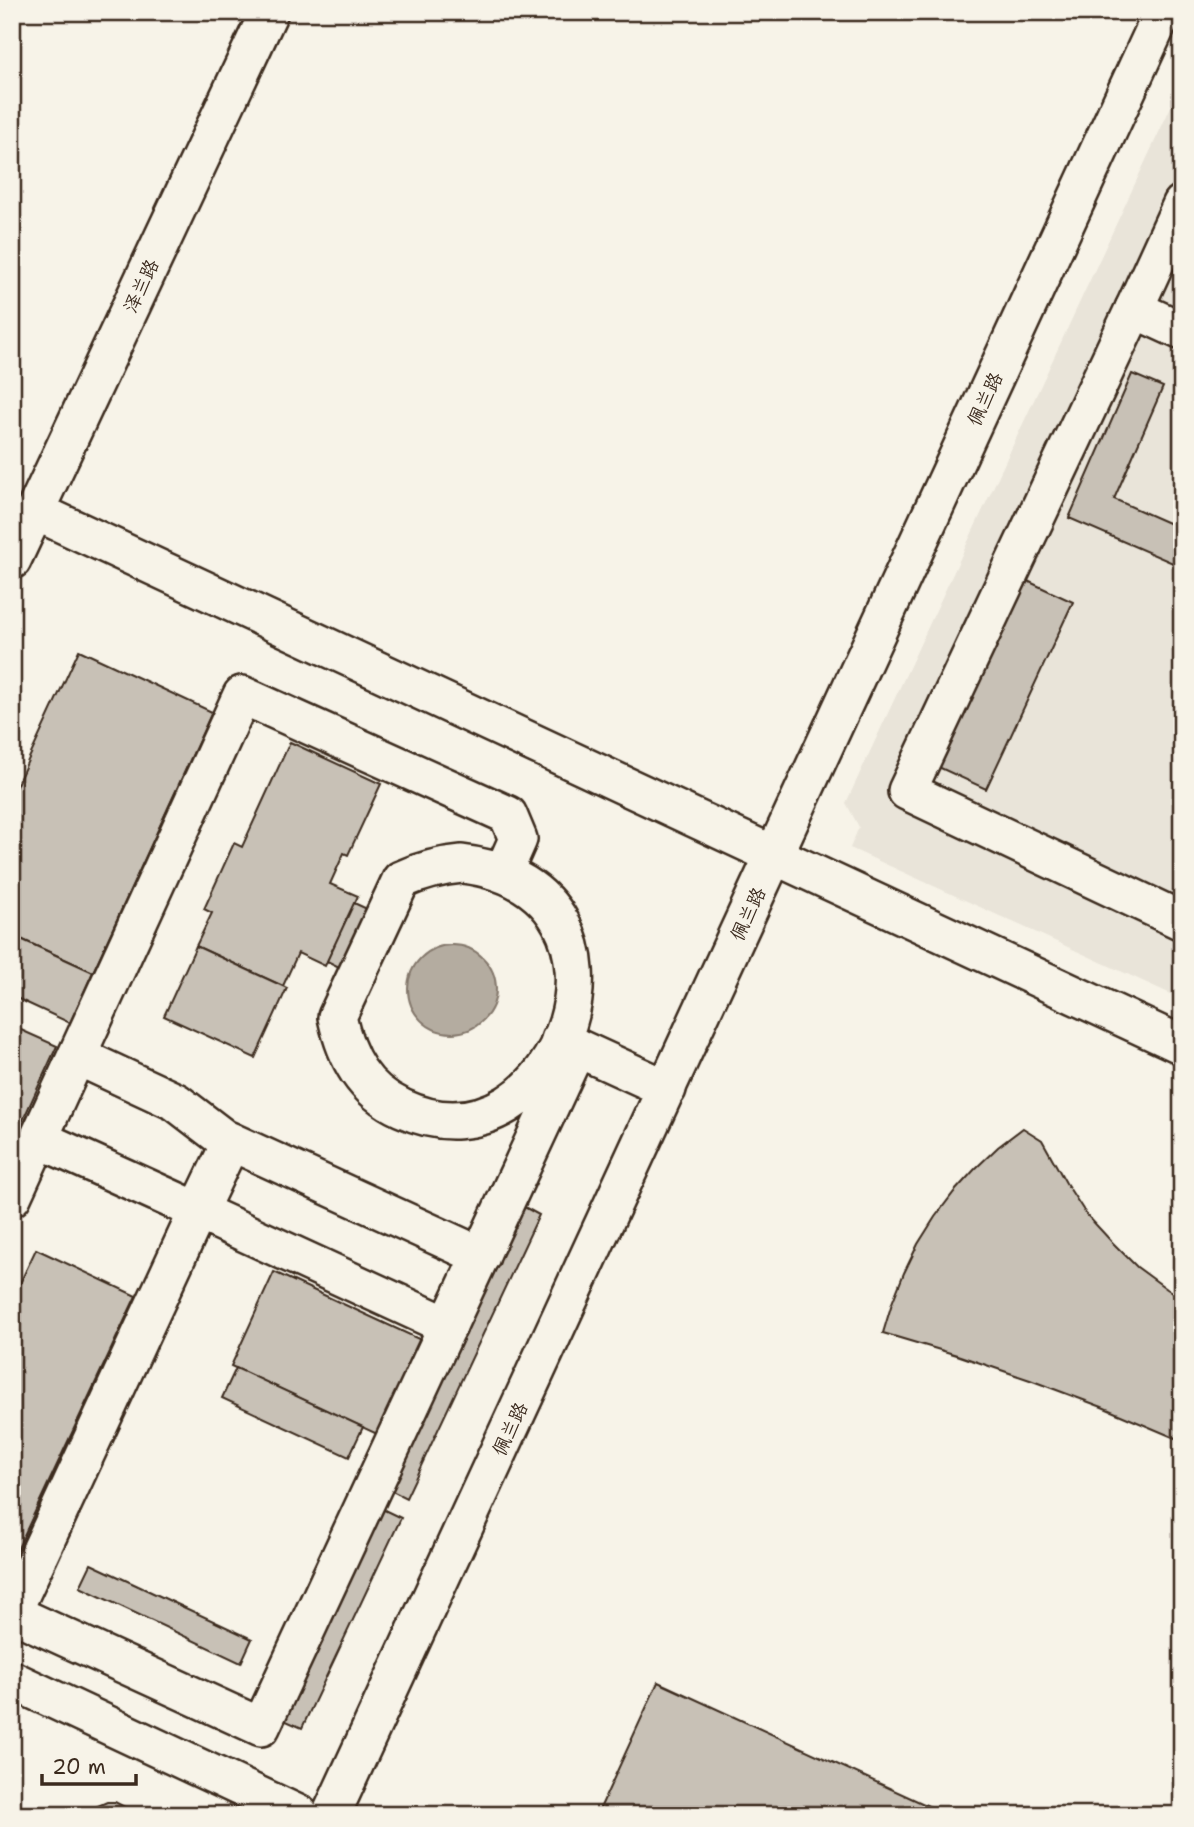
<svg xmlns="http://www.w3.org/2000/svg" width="1194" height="1827" font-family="'Shantell Sans','LXGW WenKai TC',sans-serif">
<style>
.built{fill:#e9e4d9}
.water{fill:#b4aca0;stroke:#84786c;stroke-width:2}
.building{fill:#c8c1b6;stroke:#3b2a1e;stroke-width:2}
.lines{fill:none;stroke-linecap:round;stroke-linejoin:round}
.minor-casing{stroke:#3b2a1e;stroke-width:42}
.minor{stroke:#f7f3e8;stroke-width:37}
.labels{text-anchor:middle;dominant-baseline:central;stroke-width:6;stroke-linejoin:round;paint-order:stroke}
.street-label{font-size:19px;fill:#3b2a1e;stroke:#f7f3e8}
</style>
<rect width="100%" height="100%" fill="#f7f3e8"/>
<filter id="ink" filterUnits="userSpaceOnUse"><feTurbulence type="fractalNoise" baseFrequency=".0143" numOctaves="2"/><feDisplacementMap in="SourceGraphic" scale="14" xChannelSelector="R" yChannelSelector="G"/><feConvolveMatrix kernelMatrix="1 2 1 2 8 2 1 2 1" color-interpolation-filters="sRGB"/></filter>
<g filter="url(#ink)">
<path class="built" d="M1182 83V999L850 848 859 827 846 803Z"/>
<circle class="water" cx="452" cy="989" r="44"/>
<g class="building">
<path d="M1132 374 1163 387 1114 499 1182 529V567L1069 518Z"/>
<path d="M1021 578 1073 602 986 789 934 765Z"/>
<path d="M79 650 212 712 93 972 12 935V795Z"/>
<path d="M290 742 381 784 348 855 344 853 330 884 358 896 325 966 298 953 283 986 196 946 212 913 204 909 234 843 242 847Z"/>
<path d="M354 903 378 914 351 973 327 961Z"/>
<path d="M12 935 93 972 70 1023 12 996Z"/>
<path d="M196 946 287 988 255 1058 164 1016Z"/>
<path d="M12 1026 57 1046 17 1133 12 1131Z"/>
<path d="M1023 1128 1042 1140 1066 1183 1086 1214 1111 1241 1137 1267 1167 1289 1182 1298V1441L1102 1407 1030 1380 957 1355 883 1333 892 1303 904 1273 918 1244 935 1217 954 1192 975 1169 998 1147Z"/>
<path d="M517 1203 539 1215 406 1498 384 1487Z"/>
<path d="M36 1249 136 1296 12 1561V1300Z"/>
<path d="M274 1272 421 1340 377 1434 231 1366Z"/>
<path d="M236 1368 363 1427 349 1457 222 1398Z"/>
<path d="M376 1506 401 1518 302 1728 277 1717Z"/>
<path d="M91 1564 252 1639 241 1663 80 1587Z"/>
<path d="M658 1682 948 1815H597Z"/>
<path d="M107 1802H115L140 1815H86L93 1808Z"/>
</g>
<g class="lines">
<defs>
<g id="minor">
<path d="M1134 309 1182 204"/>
<path d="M1182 331 1134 309 907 791 1182 921"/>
<path d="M35 511 1182 1045"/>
<path d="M12 560 269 12"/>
<path d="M462 864C665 888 561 1182 402 1108 363 1090 346 1058 337 1017L401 880C421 871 439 866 462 864Z"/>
<path d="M560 1040 667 1089"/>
<path d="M77 1056 176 1102 223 1138 481 1256"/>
<path d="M39 1139 198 1211 231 1142"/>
<path d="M12 1197 242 695 508 815 518 839 503 873"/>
<path d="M12 1613 261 1727 577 1048"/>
<path d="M12 1613 198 1211 448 1326"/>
<path d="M12 1680 300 1815"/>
<path d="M331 1815 1163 12"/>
</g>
</defs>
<use href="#minor" class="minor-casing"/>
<use href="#minor" class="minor"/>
</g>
</g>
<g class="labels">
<g class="street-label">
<text transform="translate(141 286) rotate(-65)">泽兰路</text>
<text transform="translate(985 399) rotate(-65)">佩兰路</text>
<text transform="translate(748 914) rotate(-65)">佩兰路</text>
<text transform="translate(510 1429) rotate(-65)">佩兰路</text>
</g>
</g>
<rect width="1194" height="1827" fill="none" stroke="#f7f3e8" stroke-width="42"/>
<rect x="21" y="21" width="1152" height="1785" fill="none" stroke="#3b2a1e" stroke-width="2.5" filter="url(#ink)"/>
<path d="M42 1774v10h94v-10" fill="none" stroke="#3b2a1e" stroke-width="3.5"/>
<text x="52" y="1774" font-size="21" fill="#3b2a1e" stroke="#f7f3e8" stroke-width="5" paint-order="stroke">20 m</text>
</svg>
